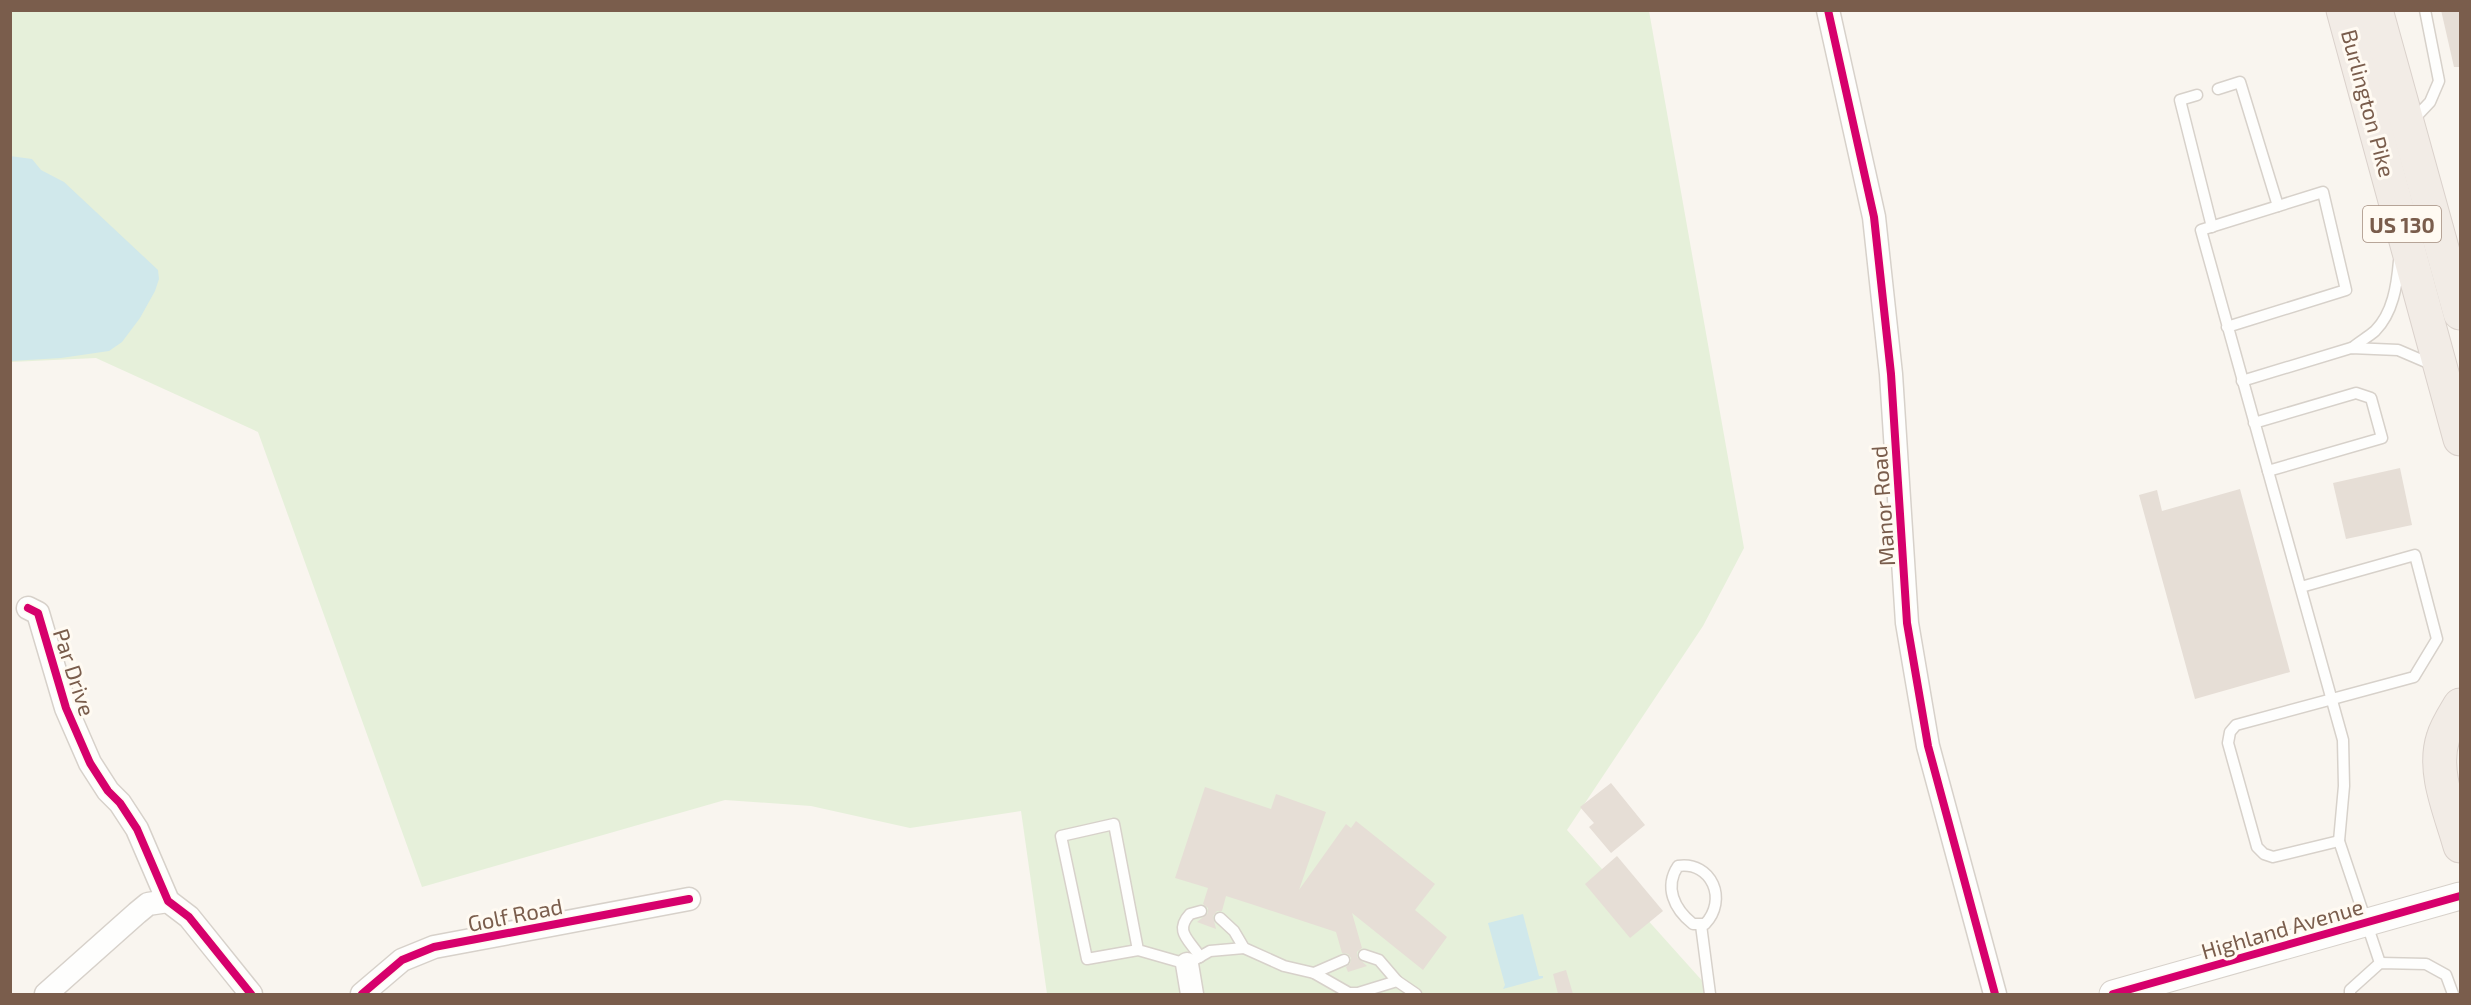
<svg xmlns="http://www.w3.org/2000/svg" width="2471" height="1005" font-family="'Exo 2',sans-serif">
<style>
.green{fill:#e6f0da}
.water{fill:#d0e8eb}
.building{fill:#e6ded6}
.lines{fill:none;stroke-linecap:round;stroke-linejoin:round}
.service-casing{stroke:#d7d1ca;stroke-width:13}
.minor-casing{stroke:#d7d1ca;stroke-width:25}
.tertiary-casing{stroke:#d7d1ca;stroke-width:29}
.trunk-casing{stroke:#dad1cb;stroke-width:35}
.service{stroke:#fefefd;stroke-width:10}
.minor{stroke:#fefefd;stroke-width:22}
.tertiary{stroke:#fefefd;stroke-width:27}
.trunk{stroke:#f2ece6;stroke-width:33}
.cycleway-casing{stroke:#fffaf2;stroke-width:11}
.cycleway{stroke:#d6006c;stroke-width:8}
.labels{text-anchor:middle;dominant-baseline:central;stroke-width:6;stroke-linejoin:round;paint-order:stroke}
.shield{fill:#fffaf2;stroke:#a28c7e;stroke-width:1.5}
.shield-label{font-size:21px;font-weight:bold;fill:#7a5d4c}
.street-label{font-size:22px;fill:#7a5d4c;stroke:#fffaf2}
</style>
<rect width="100%" height="100%" fill="#f9f5ef"/>
<path class="green" d="M10 11H1649L1744 548 1703 626 1567 830 1714 994H1047L1021 811 910 828 811 806 725 800 422 887 258 432 96 358 11 362Z"/>
<g class="water">
<path d="M10 156 32 159 41 170 64 182 158 270 159 279 155 291 140 318 122 342 109 351 61 358 11 361Z"/>
<path d="M1523 914 1539 976H1543V978L1503 989 1505 985 1488 923Z"/>
</g>
<g class="building">
<path d="M2441 10H2460V67H2454Z"/>
<path d="M2400 468 2412 525 2346 539 2333 483Z"/>
<path d="M2240 489 2290 672 2195 699 2139 495 2157 490 2162 511Z"/>
<path d="M1611 783 1645 825 1611 853 1589 827 1594 823 1580 807Z"/>
<path d="M1205 787 1271 809 1276 794 1326 812 1299 890 1346 824 1351 828 1356 821 1435 884 1415 910 1447 937 1423 970 1352 913 1362 948 1357 952V957L1367 966 1348 972 1346 967 1350 964 1351 958 1348 954 1342 953 1336 932 1254 905 1226 896 1222 911H1217L1213 916 1216 929 1197 922 1208 913V908L1203 904 1208 888 1175 878Z"/>
<path d="M1617 856 1663 911 1630 938 1585 884Z"/>
<path d="M1566 970 1573 994H1558L1553 974Z"/>
</g>
<g class="lines">
<defs>
<g id="service">
<path d="M2218 89 2240 82 2278 206"/>
<path d="M2197 95 2180 100 2212 227"/>
<path d="M2413 120 2430 102 2439 81 2425 10"/>
<path d="M2227 327 2346 290 2323 192 2201 230 2268 471 2382 438 2371 398 2356 393 2254 423"/>
<path d="M2352 348C2359 342 2368 337 2375 331 2393 313 2397 285 2399 261"/>
<path d="M2242 381 2351 348 2398 350 2433 365"/>
<path d="M2268 471 2343 740 2344 786 2339 841 2380 963"/>
<path d="M2301 587 2415 555 2437 639 2414 677 2236 725 2230 732 2228 743 2257 847 2264 854 2273 857 2339 841"/>
<path d="M1678 866C1712 861 1728 900 1705 924H1693C1674 909 1664 887 1678 866Z"/>
<path d="M1220 918 1234 931 1244 948 1284 966 1314 973 1349 993H1358L1397 981"/>
<path d="M1701 925 1710 994"/>
<path d="M1138 950 1114 824 1061 836 1087 959 1138 950 1187 964 1210 951 1244 948"/>
<path d="M1364 955 1379 960 1397 981 1416 994"/>
<path d="M1200 957C1191 941 1173 932 1190 914L1201 911"/>
<path d="M1314 973 1344 960"/>
<path d="M2350 994V990L2380 963 2426 964 2446 975 2453 994"/>
</g>
<g id="minor">
<path d="M1828 10 1874 217 1891 374 1907 623 1928 746 1995 994"/>
<path d="M28 608 38 613 66 708 90 763 108 791 120 803 137 829 168 901 189 917 251 994"/>
<path d="M1187 964 1192 994"/>
<path d="M46 994 137 913 148 904 168 901"/>
<path d="M362 994 402 960 434 947 689 899"/>
</g>
<path id="tertiary" d="M2113 994 2460 896"/>
<g id="trunk">
<path d="M2343 10 2460 439"/>
<path d="M2376 10 2460 313"/>
<path d="M2460 705C2454 715 2446 727 2443 738 2432 772 2451 813 2460 846"/>
</g>
</defs>
<use href="#service" class="service-casing"/>
<use href="#minor" class="minor-casing"/>
<use href="#tertiary" class="tertiary-casing"/>
<use href="#trunk" class="trunk-casing"/>
<use href="#service" class="service"/>
<use href="#minor" class="minor"/>
<use href="#tertiary" class="tertiary"/>
<use href="#trunk" class="trunk"/>
<defs>
<g id="cycleway">
<path d="M1828 10 1874 217 1891 374 1907 623 1928 746 1995 994"/>
<path d="M28 608 38 613 66 708 90 763 108 791 120 803 137 829 168 901 189 917 251 994"/>
<path d="M362 994 402 960 434 947 689 899"/>
<path d="M2113 994 2460 896"/>
</g>
</defs>
<use href="#cycleway" class="cycleway-casing"/>
<use href="#cycleway" class="cycleway"/>
</g>
<g class="labels">
<rect class="shield" x="2363" y="206" width="78" height="36" rx="4.5"/>
<g class="shield-label">
<text x="2402" y="224">US 130</text>
</g>
<g class="street-label">
<text transform="translate(2369 103) rotate(75)">Burlington Pike</text>
<text transform="translate(1882 506) rotate(-94)">Manor Road</text>
<text transform="translate(75 672) rotate(72)">Par Drive</text>
<text transform="translate(515 914) rotate(-11)">Golf Road</text>
<text transform="translate(2282 928) rotate(-16)">Highland Avenue</text>
</g>
</g>
<rect width="2471" height="1005" fill="none" stroke="#7a5d4c" stroke-width="24"/>
</svg>
